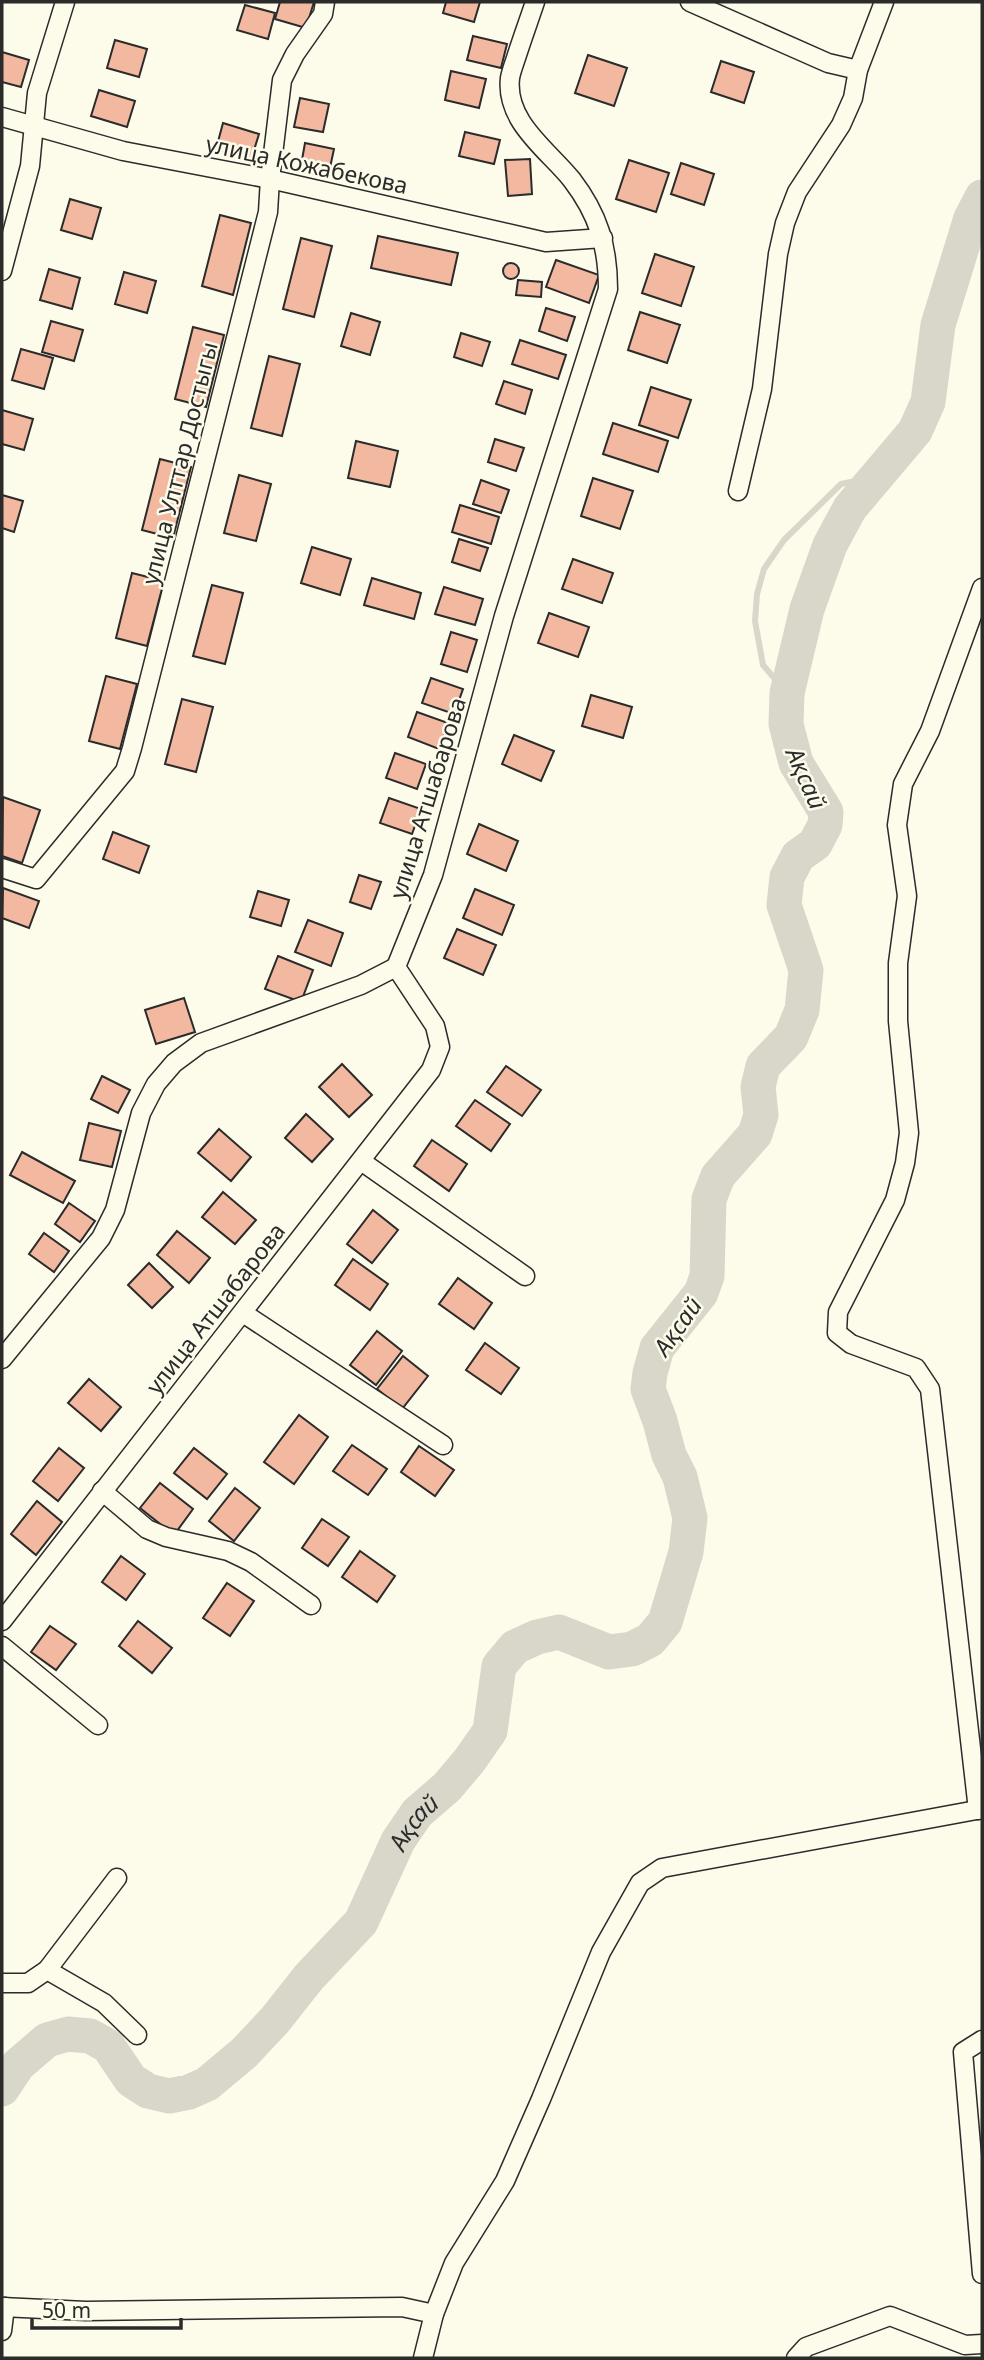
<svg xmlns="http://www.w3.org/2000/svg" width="984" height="2360" font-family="'Noto Sans',sans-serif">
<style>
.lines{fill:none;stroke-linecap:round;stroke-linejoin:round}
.stream{stroke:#d8d7c9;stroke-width:6}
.river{stroke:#d8d7c9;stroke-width:35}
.building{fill:#f2b8a0;stroke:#2b2b2b;stroke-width:2}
.minor-casing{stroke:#2b2b2b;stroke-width:21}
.minor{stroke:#fdfbea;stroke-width:18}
.labels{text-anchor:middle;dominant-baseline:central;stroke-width:5;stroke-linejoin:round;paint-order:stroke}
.street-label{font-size:23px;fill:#2b2b2b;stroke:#fdfbea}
.water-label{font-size:24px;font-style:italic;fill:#2b2b2b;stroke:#fdfbea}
</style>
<rect width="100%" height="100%" fill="#fdfbea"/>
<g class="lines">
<path class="stream" d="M787 693 763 665 755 621 757 594 764 569 784 540 841 484 876 477"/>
<path class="river" id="s1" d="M2 2089 18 2065 47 2040 68 2034 90 2036 108 2046 131 2080 148 2091 169 2096 189 2092 207 2084 244 2053 275 2020 309 1977 361 1922 398 1841 417 1813 447 1787 469 1761 490 1731 499 1666 515 1647 537 1637 559 1632 609 1652 632 1649 650 1640 665 1622 686 1552 690 1518 680 1477 669 1455 660 1421 648 1389 650 1373 657 1348 701 1293 707 1276 709 1199 718 1176 755 1134 761 1115 758 1087 763 1066 791 1037 802 1010 806 970 784 905 787 877 798 856 815 844 825 825 826 812 796 763 786 724 787 693 807 609 830 545 850 508 915 431 928 402 938 325 971 218 982 197"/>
</g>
<g class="building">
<path d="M280 2H314L306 28 275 19Z"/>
<path d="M446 2H480L474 22 443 13Z"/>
<path d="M245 5 275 13 268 39 237 30Z"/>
<path d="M473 36 507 44 501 68 467 60Z"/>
<path d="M115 40 147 49 139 77 107 68Z"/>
<path d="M2 52 29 60 21 87 2 82Z"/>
<path d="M588 55 627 68 614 106 575 93Z"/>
<path d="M721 61 754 72 744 103 711 92Z"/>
<path d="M451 71 486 79 479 108 445 100Z"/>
<path d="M99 90 135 101 127 127 91 116Z"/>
<path d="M300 98 329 104 323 132 294 127Z"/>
<path d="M223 123 259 134 251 160 216 149Z"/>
<path d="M465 132 500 140 494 164 459 156Z"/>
<path d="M305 143 334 149 328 177 300 171Z"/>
<path d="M530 159 532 194 508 196 505 160Z"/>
<path d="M629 160 669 173 656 212 616 199Z"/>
<path d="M681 163 714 174 704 205 671 194Z"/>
<path d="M70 199 101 208 92 239 61 230Z"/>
<path d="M220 215 251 223 233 295 202 286Z"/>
<path d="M378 236 458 253 451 285 371 268Z"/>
<path d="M301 238 332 246 314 317 283 309Z"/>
<path d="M655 254 694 267 681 306 642 293Z"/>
<path d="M556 260 599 275 589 303 546 287Z"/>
<circle cx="511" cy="271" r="8"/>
<path d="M49 269 80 278 72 309 40 300Z"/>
<path d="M124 272 156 281 147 313 115 304Z"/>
<path d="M518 280 542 282 541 297 516 295Z"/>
<path d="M546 308 575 317 567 341 539 331Z"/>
<path d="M640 312 680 325 667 363 628 350Z"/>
<path d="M351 313 380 322 370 355 341 346Z"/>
<path d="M51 321 83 330 74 361 42 352Z"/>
<path d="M193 327 224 335 206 407 175 399Z"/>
<path d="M461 333 490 342 482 366 454 357Z"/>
<path d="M520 340 566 355 558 379 512 364Z"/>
<path d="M21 349 53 358 44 389 12 380Z"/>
<path d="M269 356 300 364 282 436 251 428Z"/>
<path d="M504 381 532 390 525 414 496 404Z"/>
<path d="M651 387 691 400 678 438 639 425Z"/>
<path d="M2 410 33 419 24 450 2 444Z"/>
<path d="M613 423 668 441 658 472 603 454Z"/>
<path d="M495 439 524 448 516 471 488 462Z"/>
<path d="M356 441 398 451 390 487 348 478Z"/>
<path d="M160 459 191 467 173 538 142 530Z"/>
<path d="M239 475 271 484 256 541 224 533Z"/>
<path d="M593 478 633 491 620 529 581 516Z"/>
<path d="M481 480 509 490 501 513 473 504Z"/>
<path d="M2 495 23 501 14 532 2 528Z"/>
<path d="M460 505 499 517 491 544 452 532Z"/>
<path d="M459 539 488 548 480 571 452 562Z"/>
<path d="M312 547 351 559 340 595 301 583Z"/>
<path d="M573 559 613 573 602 603 562 589Z"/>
<path d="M132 573 164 581 147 646 116 638Z"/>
<path d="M372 578 421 593 414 619 364 605Z"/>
<path d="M212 585 243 593 225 664 193 656Z"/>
<path d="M444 587 483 599 475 625 435 614Z"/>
<path d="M549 613 589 627 578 657 538 643Z"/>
<path d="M451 632 477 640 467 672 441 664Z"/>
<path d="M106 676 137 684 120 749 89 741Z"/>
<path d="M431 678 463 689 454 714 422 703Z"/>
<path d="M591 695 632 707 623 738 582 726Z"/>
<path d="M182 699 213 707 196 772 165 764Z"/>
<path d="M417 712 448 723 439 749 408 737Z"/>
<path d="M514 735 554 751 541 781 502 764Z"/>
<path d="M395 753 426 764 417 789 386 778Z"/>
<path d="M3 797 40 810 22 863 2 856Z"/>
<path d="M389 798 421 809 412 834 380 823Z"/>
<path d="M479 824 518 841 506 871 467 854Z"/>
<path d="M113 832 149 846 139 873 103 859Z"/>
<path d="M359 875 381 882 371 909 350 902Z"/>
<path d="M3 888 39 901 29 928 2 918Z"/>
<path d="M475 889 514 905 502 935 463 918Z"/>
<path d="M258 891 289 900 281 926 250 917Z"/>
<path d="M308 920 343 933 331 966 295 952Z"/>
<path d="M457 929 496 945 483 975 444 958Z"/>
<path d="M278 956 313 970 301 1002 265 989Z"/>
<path d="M184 998 195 1032 156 1044 145 1010Z"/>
<path d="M342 1064 372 1095 349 1117 319 1087Z"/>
<path d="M506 1066 541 1090 522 1116 487 1092Z"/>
<path d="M102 1076 130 1090 118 1113 91 1099Z"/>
<path d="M475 1100 510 1124 491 1151 456 1126Z"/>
<path d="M306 1114 333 1139 312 1162 285 1138Z"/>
<path d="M89 1123 121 1131 112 1167 80 1160Z"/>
<path d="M219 1129 251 1157 231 1181 198 1153Z"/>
<path d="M432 1140 467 1164 449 1191 414 1166Z"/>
<path d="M22 1152 75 1181 63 1203 10 1175Z"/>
<path d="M223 1192 256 1220 235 1244 202 1217Z"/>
<path d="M69 1203 95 1221 80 1242 55 1224Z"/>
<path d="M373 1210 398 1230 372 1263 347 1244Z"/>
<path d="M177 1231 210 1258 189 1283 157 1255Z"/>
<path d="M44 1233 69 1251 54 1272 29 1254Z"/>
<path d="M353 1259 388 1284 370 1310 335 1285Z"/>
<path d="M149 1263 173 1287 152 1308 128 1285Z"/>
<path d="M458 1278 492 1303 474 1329 439 1304Z"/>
<path d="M377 1331 402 1351 376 1385 350 1365Z"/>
<path d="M485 1343 519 1368 501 1394 466 1370Z"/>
<path d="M403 1356 428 1376 402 1409 377 1389Z"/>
<path d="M89 1379 121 1407 101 1431 68 1403Z"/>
<path d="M299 1415 328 1437 294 1484 264 1462Z"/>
<path d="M352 1445 387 1469 368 1495 333 1471Z"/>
<path d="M419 1446 454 1470 435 1496 401 1472Z"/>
<path d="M59 1448 84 1468 58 1501 33 1481Z"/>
<path d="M194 1448 227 1474 207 1499 174 1473Z"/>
<path d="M160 1483 193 1509 174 1535 140 1508Z"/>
<path d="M235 1488 260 1508 234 1541 209 1521Z"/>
<path d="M37 1501 62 1522 36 1555 11 1534Z"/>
<path d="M322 1519 349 1537 328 1566 302 1548Z"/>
<path d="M360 1551 395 1576 377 1602 342 1577Z"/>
<path d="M121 1556 145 1574 126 1600 102 1582Z"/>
<path d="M227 1583 254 1601 230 1636 203 1618Z"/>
<path d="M138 1621 172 1648 152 1673 119 1646Z"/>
<path d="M50 1626 76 1644 56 1670 31 1652Z"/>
</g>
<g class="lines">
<defs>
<g id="minor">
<path d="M690 2 828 63 858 70"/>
<path d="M2 117 123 151 270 179 546 242 603 238"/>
<path d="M2 271 30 166 37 93 65 2"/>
<path d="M738 491 762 389 778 254 785 223 797 192 841 125 853 98 858 70 884 2"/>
<path d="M2 868 36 879 125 771 132 748 268 212 270 179 282 80 295 54 323 14 325 2"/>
<path d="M361 1161 525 1276"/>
<path d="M243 1313 443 1445"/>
<path d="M2 1359 101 1238 115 1210 141 1113 156 1084 174 1063 201 1043 361 985 396 967"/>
<path d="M102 1491 147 1529 166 1537 228 1551 251 1562 311 1605"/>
<path d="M2 1621 431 1070 440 1047 435 1026 396 967 433 875 504 616 608 289C608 246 598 214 572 180 548 150 505 122 510 78 511 72 514 64 516 58 522 39 529 20 535 2"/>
<path d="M2 1646 98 1725"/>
<path d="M978 1810 930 1389 916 1368 851 1344 837 1333 838 1312 895 1200 905 1163 909 1133 898 1021V963L907 896 897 825 903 784 930 731 982 588"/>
<path d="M47 1970 104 2003 137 2035"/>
<path d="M2 1983H28L47 1970 117 1878"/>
<path d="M982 2040 963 2052 982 2274"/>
<path d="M2 2307 86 2311 402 2307 434 2314"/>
<path d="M2 2331 5 2307"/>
<path d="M423 2358 434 2314 454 2263 505 2181 541 2099 601 1952 640 1883 662 1868 982 1809"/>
<path d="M796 2358 806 2347 890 2316 965 2345 982 2344"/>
</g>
</defs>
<use href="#minor" class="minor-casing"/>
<use href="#minor" class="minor"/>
</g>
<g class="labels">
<g class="street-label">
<text transform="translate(307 164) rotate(12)">улица Кожабекова</text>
<text transform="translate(179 463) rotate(-76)">улица Улттар Достыгы</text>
<text transform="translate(427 798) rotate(-73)">улица Атшабарова</text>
<text transform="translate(215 1308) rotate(-52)">улица Атшабарова</text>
</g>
<g class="water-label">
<text transform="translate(807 778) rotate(66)">Ақсай</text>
<text transform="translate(677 1326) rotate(-55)">Ақсай</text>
<text stroke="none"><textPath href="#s1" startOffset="592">Ақсай</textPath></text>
</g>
</g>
<rect width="984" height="2360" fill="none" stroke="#2b2b2b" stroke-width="7"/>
<path d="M32 2318v10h149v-10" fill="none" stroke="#2b2b2b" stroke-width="3.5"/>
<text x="42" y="2318" font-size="21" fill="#2b2b2b" stroke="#fdfbea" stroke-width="5" paint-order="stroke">50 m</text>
</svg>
